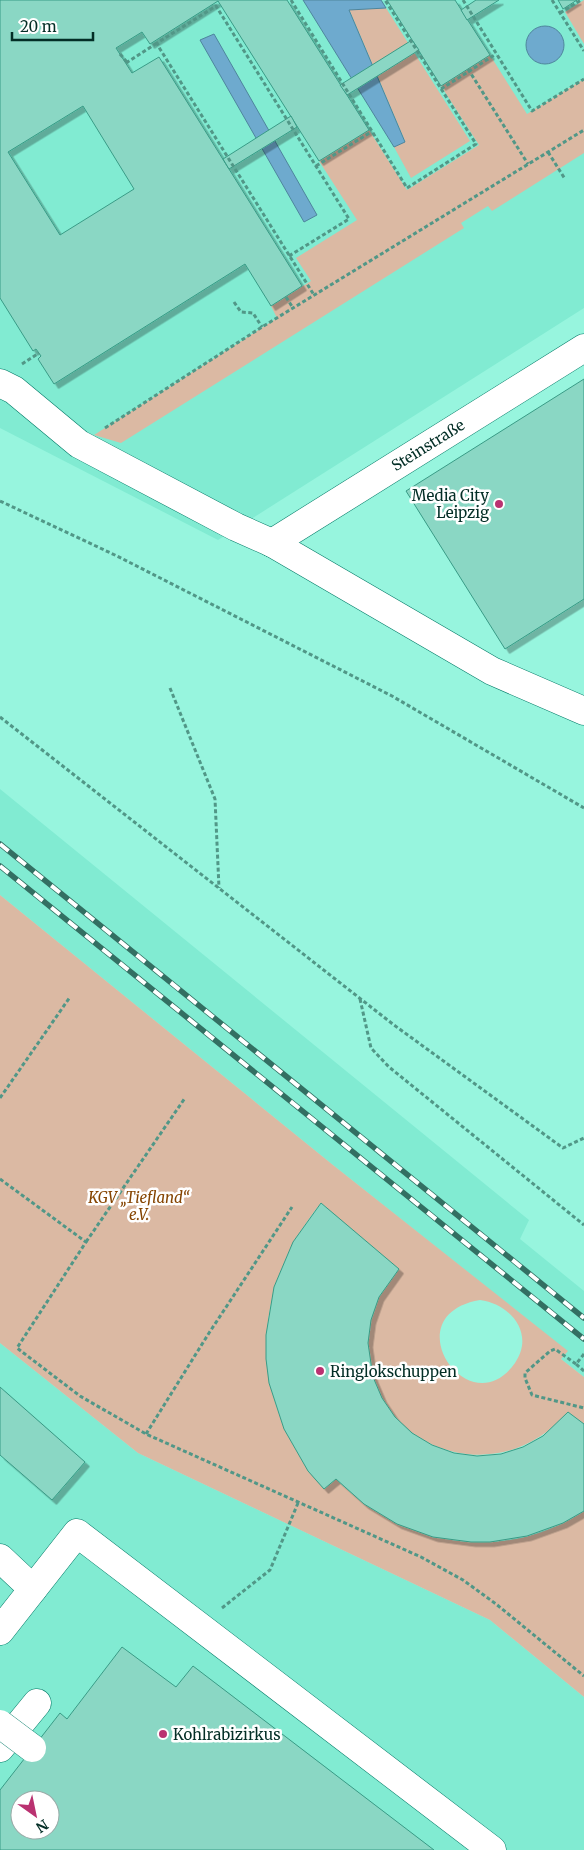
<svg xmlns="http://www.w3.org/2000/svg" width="584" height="1850" font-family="Merriweather,serif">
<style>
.built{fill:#81ebd2;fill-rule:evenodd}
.green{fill:#dbb9a3;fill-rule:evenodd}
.water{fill:#6eaace;stroke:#4e859c}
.building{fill:#8ad7c4;stroke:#399b86;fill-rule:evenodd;filter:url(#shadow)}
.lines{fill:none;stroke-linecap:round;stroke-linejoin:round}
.minor-casing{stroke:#007966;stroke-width:29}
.path{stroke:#519787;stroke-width:3;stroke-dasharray:4 2.5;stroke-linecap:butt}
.minor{stroke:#fff;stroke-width:28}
.rail-casing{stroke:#336f62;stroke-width:5.5}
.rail{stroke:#fff;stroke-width:4;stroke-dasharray:11;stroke-linecap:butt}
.minor-bridge-casing{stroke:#007966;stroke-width:29;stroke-linecap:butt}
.minor-bridge{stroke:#fff;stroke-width:28}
.poi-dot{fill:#ba3271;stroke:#fff;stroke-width:2}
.labels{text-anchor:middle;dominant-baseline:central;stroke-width:5;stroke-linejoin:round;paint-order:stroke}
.street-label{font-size:15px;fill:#032e26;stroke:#fff}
.poi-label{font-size:15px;fill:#032e26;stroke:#fff;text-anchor:start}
.park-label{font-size:15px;font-style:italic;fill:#854400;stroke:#fff}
</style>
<defs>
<filter id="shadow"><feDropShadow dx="4.5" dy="4.5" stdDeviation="0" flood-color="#0004"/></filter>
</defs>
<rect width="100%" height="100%" fill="#97f5de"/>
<g class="built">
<path d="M0 0H584V308L218 540 0 428Z"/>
<path d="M0 789 529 1220 520 1239 584 1291V1377L561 1359 567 1351 333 1165 0 895Z"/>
<path d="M0 1343 138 1453 490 1620 584 1697V1850H0ZM20 1800H50V1830H20Z"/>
</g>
<g class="green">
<path d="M584 0V44L565 12Z"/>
<path d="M386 8 470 141 411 178 394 147 405 141 349 9Z"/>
<path d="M490 55 527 114 584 79V153L492 211 488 206 461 223 464 228 121 443 94 435 277 318 271 306 311 281 296 258 357 220 319 161 369 130 407 190 479 145 441 86Z"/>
<path d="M0 895 333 1165 568 1351 561 1359 584 1377V1424L568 1412C478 1515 323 1414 379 1297 384 1287 392 1278 399 1269L321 1203C248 1293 248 1400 324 1489L336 1479C403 1546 502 1565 584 1511V1697L490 1620 138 1453 0 1343ZM480 1300C511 1304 535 1334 515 1363 469 1428 392 1315 480 1300Z"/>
</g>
<g class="water">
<path d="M303 0H381L386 8 349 10 405 142 394 147Z"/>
<circle cx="545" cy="45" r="19"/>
<path d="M214 34 317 215 304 222 200 40Z"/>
</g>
<g class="building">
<path d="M0 0H287L369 130 319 161 218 1 150 44 142 32 116 48 132 73 159 57 302 286 271 306 245 264 54 384 38 359 41 356 36 349 33 351 0 298ZM83 106 134 189 60 235 8 152Z"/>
<path d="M387 0H455L490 55 441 86Z"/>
<path d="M476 0H499L467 20 461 10Z"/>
<path d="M558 0H577L563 9Z"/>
<path d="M412 40 419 50 347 95 340 85Z"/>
<path d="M291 116 297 127 229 169 223 159Z"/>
<path d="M584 379V599L505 649 406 491Z"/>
<path d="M321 1203 399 1269 379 1297 371 1320 368 1343 373 1377 382 1398 395 1417 412 1433 432 1445 454 1453 477 1456 501 1454 523 1447 543 1436 568 1412 584 1424V1511L563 1523 527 1536 490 1542H471L433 1537 397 1524 364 1504 336 1479 324 1489 308 1471 284 1429 269 1383 266 1359V1335L274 1287 293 1242Z"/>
<path d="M0 1387 85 1462 52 1500 0 1455Z"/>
<path d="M122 1647 176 1687 193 1666 434 1850H0V1790L60 1713 67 1719ZM20 1800H50V1830H20Z"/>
</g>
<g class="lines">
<defs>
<g id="minor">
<path d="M0 383 14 390 79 444 236 527 272 543 492 671 584 711"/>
<path d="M272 543 584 348"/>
<path d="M0 1558 33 1589"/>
<path d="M0 1631 77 1533 492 1850"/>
<path d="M0 1748 37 1703"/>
</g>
</defs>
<use href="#minor" class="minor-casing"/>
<g class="path">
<path d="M291 0 407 188 476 144 385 0"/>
<path d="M463 0 532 111 584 79"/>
<path d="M552 0 584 51"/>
<path d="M560 13 581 0"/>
<path d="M120 54 127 62"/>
<path d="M126 63 157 43"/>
<path d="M468 69 528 164"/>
<path d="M441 89 496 54"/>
<path d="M548 152 565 179"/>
<path d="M316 166 371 132"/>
<path d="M289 256 349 219 216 6 157 43 160 49 314 295"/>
<path d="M286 297 293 308"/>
<path d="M234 302 241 312 253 313 262 327"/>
<path d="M22 364 39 353"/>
<path d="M105 428 262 327 584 130"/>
<path d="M0 501 117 556 392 696 584 808"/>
<path d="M170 688 215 799 219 888"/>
<path d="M0 717 394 1025 563 1148 584 1138"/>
<path d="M360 999 371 1048 389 1067 584 1225"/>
<path d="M0 1098 70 997"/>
<path d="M0 1179 86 1242 17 1348 80 1396 146 1434 421 1557 463 1580 496 1604 584 1676"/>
<path d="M86 1242 185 1098"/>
<path d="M584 1354 576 1364 584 1371"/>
<path d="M576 1364 555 1349 550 1351 525 1373V1378L532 1395 584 1408"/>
<path d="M146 1434 209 1333 292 1207"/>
<path d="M222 1608 270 1570 298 1503"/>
</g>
<use href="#minor" class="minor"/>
<defs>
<g id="rail">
<path d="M0 844 584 1318"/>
<path d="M0 866 584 1339"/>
</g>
</defs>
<use href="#rail" class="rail-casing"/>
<use href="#rail" class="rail"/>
<defs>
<path id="minor-bridge" d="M0 1724 32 1748"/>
</defs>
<use href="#minor-bridge" class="minor-bridge-casing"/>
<use href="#minor-bridge" class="minor-bridge"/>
</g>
<g class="poi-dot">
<circle cx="499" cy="504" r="5"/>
<circle cx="320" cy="1371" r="5"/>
<circle cx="163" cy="1734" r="5"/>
</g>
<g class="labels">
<g class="street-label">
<text transform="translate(428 445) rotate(-32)">Steinstraße</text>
</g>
<g class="poi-label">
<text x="489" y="495" text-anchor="end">Media City<tspan x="489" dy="17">Leipzig</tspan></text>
<text x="330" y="1371">Ringlokschuppen</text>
<text x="173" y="1734">Kohlrabizirkus</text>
</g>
<g class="park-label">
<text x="139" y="1197">KGV „Tiefland“<tspan x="139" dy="17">e.V.</tspan></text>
</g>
</g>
<g transform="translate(35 1815) rotate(147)"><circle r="24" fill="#ffffff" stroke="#9aaba8"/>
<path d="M0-4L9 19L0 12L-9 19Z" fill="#ba3271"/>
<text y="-8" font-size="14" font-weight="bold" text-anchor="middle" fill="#032e26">N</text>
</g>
<path d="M12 32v8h81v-8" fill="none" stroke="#032e26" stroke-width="2.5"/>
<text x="20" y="32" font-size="15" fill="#032e26" stroke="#ffffff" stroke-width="4" paint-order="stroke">20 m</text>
</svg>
